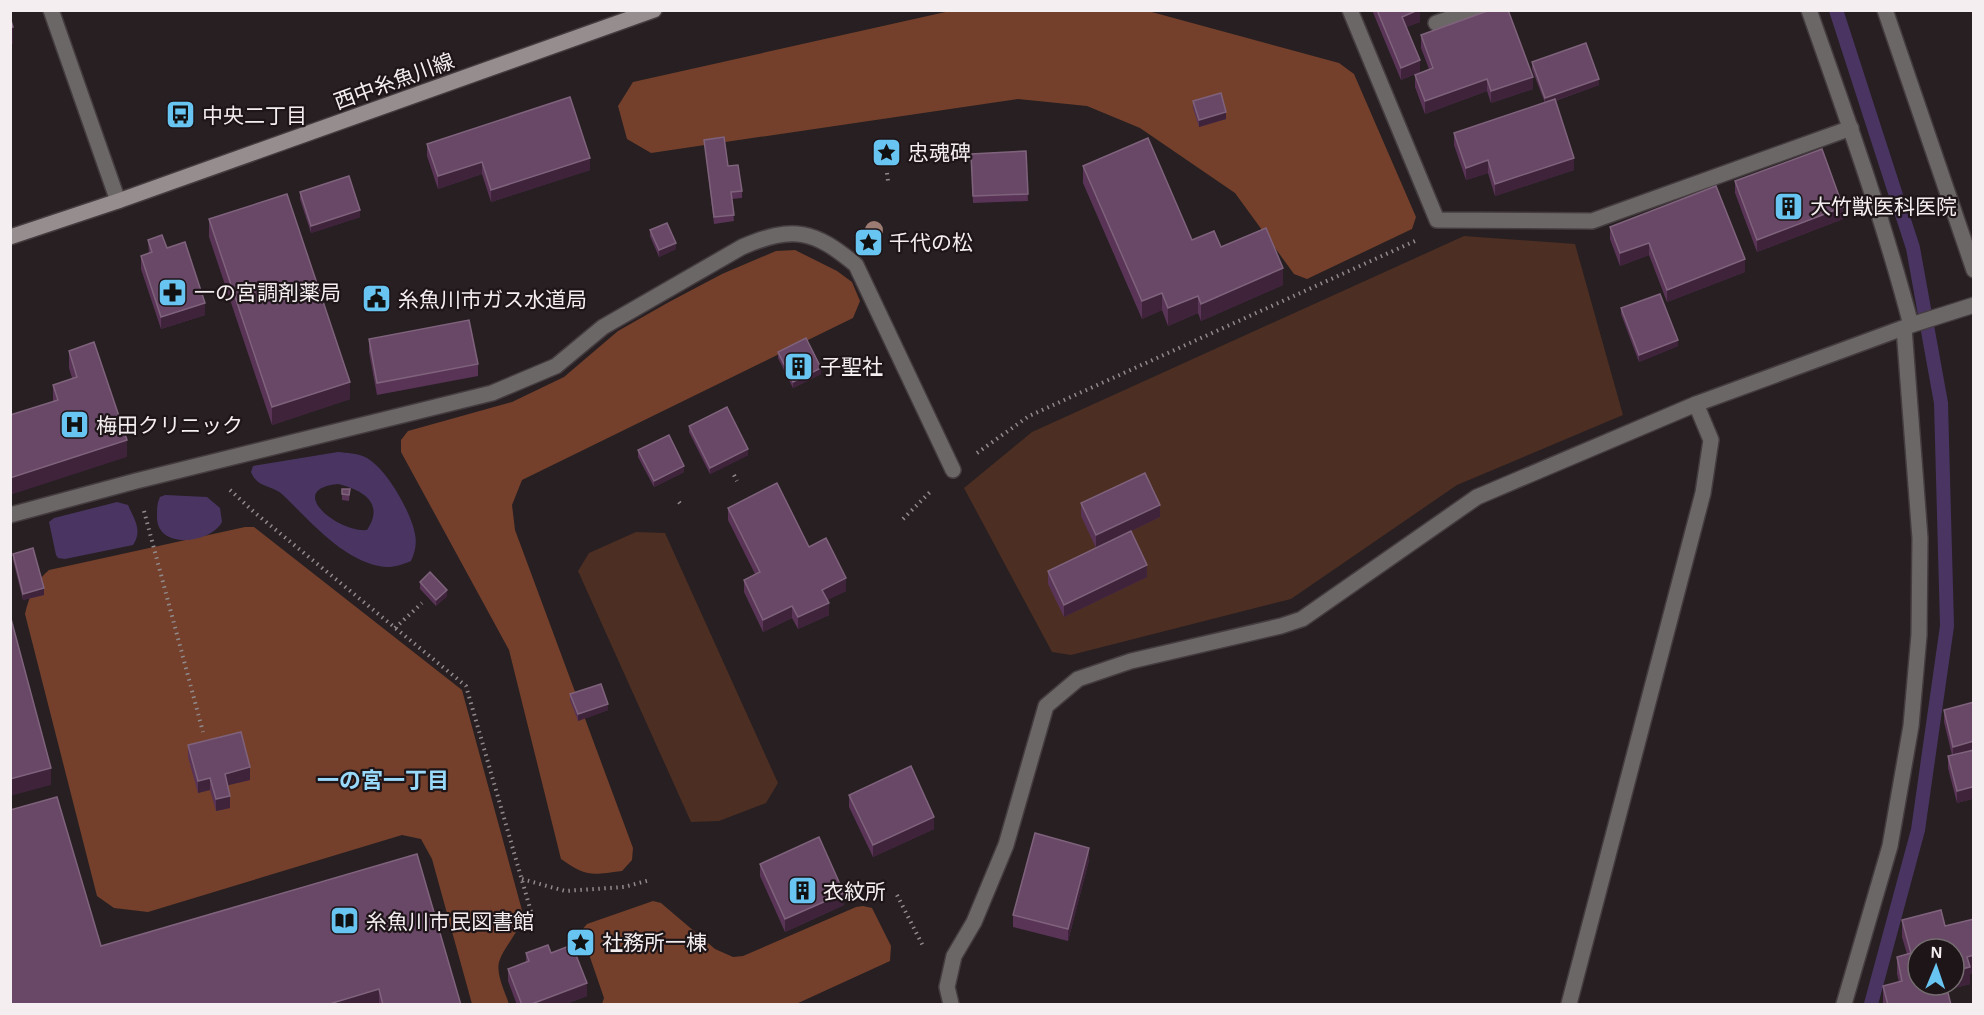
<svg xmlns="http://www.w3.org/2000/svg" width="1984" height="1015" font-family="Arial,'Noto Sans JP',sans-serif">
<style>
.green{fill:#4c2e23}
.forest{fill:#74402b}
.water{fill:#4a3562;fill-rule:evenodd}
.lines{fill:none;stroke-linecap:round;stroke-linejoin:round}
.stream{stroke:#4a3562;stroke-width:14}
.minor-casing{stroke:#443c3f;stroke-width:18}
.tertiary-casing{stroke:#443c3f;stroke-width:18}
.secondary-casing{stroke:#443c3f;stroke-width:18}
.path{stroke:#918a8c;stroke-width:4;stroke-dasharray:1.5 4.5;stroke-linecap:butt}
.minor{stroke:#6c6767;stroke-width:15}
.tertiary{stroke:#6c6767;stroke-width:15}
.secondary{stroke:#968e8e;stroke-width:15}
.tree{fill:#9c7c72}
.wall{fill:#593457}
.shaded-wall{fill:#3e233b}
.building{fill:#694867;stroke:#7f627c;stroke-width:1.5}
.labels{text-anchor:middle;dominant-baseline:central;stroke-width:4.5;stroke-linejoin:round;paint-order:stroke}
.street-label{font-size:21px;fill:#f4eef0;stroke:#1e1519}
.poi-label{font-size:21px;fill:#f4eef0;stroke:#1e1519;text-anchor:start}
.neighbourhood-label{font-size:22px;font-weight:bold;fill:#99d9fa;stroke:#1e1519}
</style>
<rect width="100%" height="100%" fill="#271f22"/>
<g class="green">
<path d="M1464 236 1575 244 1623 415 1457 485 1291 599 1071 655 1052 652 964 488 1032 432Z"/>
<path d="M636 532 665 533 778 783 766 803 719 821 691 822 578 571 589 553Z"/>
</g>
<g class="forest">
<path d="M950 11H1148L1339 63 1354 74 1416 217 1412 229 1307 279 1294 274 1235 193 1140 128 1087 106 1018 99 651 153 627 139 618 106 633 82Z"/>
<path d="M795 250 837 271 852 282 860 301 853 318 522 480 512 505 515 530 633 848 632 860 622 871C591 875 586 877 561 859L509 650 401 452V440L408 431 512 402 564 377 618 331 669 302 722 274 776 251Z"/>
<path d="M245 527H254L462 690 523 914C519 934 504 946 499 962 496 975 505 992 509 1004H472L432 859 421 839 402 835 148 912 114 908 97 896 25 614C28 599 36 580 49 570Z"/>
<path d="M653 901 661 903 715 949 733 957 743 956 856 907 863 906 872 908 891 946 890 961 796 1004H602L604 998 581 931 587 924Z"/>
</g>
<g class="water">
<path d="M338 452C347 453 357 453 365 457 386 467 411 512 415 534 417 544 415 552 411 561 401 565 390 569 379 566 342 559 309 520 283 495 271 484 258 489 251 472L253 466ZM338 484C363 490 385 503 367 530 338 533 284 489 338 484Z"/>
<path d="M165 495 207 497 220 508 222 522C210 544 156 550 157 516 157 509 157 503 160 497Z"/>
<path d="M117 502 128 505C134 519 143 530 133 545L65 559 58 558 56 555 49 522 54 518Z"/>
</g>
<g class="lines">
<path class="stream" d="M1836 10 1913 248 1941 403 1947 626 1918 830 1871 1004"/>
<defs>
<g id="minor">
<path d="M51 10 118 201"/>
<path d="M1350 10 1437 220 1592 221 1851 128"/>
<path d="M1809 10C1846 115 1883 218 1911 325"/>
<path d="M1436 23 1475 10"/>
<path d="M10 515 136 481 492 393 556 366 603 327 742 247C793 225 814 230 856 265L953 470"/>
<path d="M951 1004 947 987 954 956 974 922 1006 845 1046 706 1078 679 1131 661 1281 626 1302 619 1477 497 1696 404 1911 325 1974 305"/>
<path d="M1569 1004 1703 493 1711 440 1696 404"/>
<path d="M1844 1004 1890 846 1911 726 1919 635 1920 538 1904 328"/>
</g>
<path id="tertiary" d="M1885 10 1974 270"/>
<path id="secondary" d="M10 237 118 201 654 10"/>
</defs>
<use href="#minor" class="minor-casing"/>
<use href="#tertiary" class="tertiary-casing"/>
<use href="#secondary" class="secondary-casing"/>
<g class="path">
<path d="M887 173 888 181"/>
<path d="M977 453 1029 416 1415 241"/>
<path d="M734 475 737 481"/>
<path d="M230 490 254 512 466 686 532 915"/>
<path d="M679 502 682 506"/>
<path d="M144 511 203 732"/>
<path d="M903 519 930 492"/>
<path d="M395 628 422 603"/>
<path d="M522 879 565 891 624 887 650 880"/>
<path d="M897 895 924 948"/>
</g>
<use href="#minor" class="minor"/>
<use href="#tertiary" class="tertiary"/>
<use href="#secondary" class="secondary"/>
</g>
<circle class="tree" cx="874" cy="230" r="9"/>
<g class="wall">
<path d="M1372 10H1420V22L1406 27 1420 72 1401 80Z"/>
<path d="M1421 35 1533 89 1491 103 1487 91 1425 114 1415 87V75L1429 69 1421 48Z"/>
<path d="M1532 62 1599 85 1555 101 1574 170 1495 196 1488 173 1466 180 1454 145V133L1545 103 1532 69Z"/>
<path d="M1193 101 1226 119 1199 127 1193 108Z"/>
<path d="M704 140 728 166 742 191V198L732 199 734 221 714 224Z"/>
<path d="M427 144 590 170 491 202 482 174 438 189 427 156Z"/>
<path d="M1026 151 1028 201 973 203 971 154Z"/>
<path d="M1083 166 1192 240 1221 247 1283 285 1201 321 1198 313 1168 326 1162 310 1142 319 1083 183Z"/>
<path d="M1735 181 1843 219 1757 252 1735 193Z"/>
<path d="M300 192 360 217 311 233 300 199Z"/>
<path d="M209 219 350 399 272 425 209 237Z"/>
<path d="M1610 227 1745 272 1667 302 1649 255 1620 266 1610 239Z"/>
<path d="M650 230 676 249 659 257 650 236Z"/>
<path d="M148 240 167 248 205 315 161 329 141 269V256L149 254Z"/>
<path d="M1621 308 1678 346 1639 362 1621 314Z"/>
<path d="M369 339 478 364V376L377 395 369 352Z"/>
<path d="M69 351 127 457 53 401V385L72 378 69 368Z"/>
<path d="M778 352 821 374 793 388 778 358Z"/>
<path d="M689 426 748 455 710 474 689 432Z"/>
<path d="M638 450 684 472 654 487 638 457Z"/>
<path d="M350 489 349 501 342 500V494Z"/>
<path d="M1081 503 1160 517 1096 548 1081 516Z"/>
<path d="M728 508 809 547 846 591 827 600 829 615 798 629 792 618 763 632 744 592V580L755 574 728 520Z"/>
<path d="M13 554 44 595 23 600 13 560Z"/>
<path d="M1048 571 1147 577 1064 617 1048 584Z"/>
<path d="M420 582 447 596 436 606 420 589Z"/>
<path d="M570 694 608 710 578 721 570 700Z"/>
<path d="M1974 702V803L1972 799 1957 803 1948 768V756L1952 755 1944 722V710Z"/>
<path d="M188 745 250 780 227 785 230 808 216 811 210 790 198 793 188 757Z"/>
<path d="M849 795 934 829 873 857 849 807Z"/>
<path d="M417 854 461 1005H10L101 946Z"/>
<path d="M1089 860 1068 941 1013 927V915Z"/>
<path d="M760 864 844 905 785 932 760 876Z"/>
<path d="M1973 899H1974V973L1970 974V984L1947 990 1951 1005H1883V986L1899 982 1897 974V957L1907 954 1902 937V920L1945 926 1973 919Z"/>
<path d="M526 953H551L587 996 563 1005H517L508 981V969L526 962Z"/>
</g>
<g class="shaded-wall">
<path d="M1418 10H1420V22L1402 29V17Z"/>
<path d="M13 27V44L10 45V28Z"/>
<path d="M1420 60V72L1401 80V68Z"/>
<path d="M1533 77V89L1491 103V91Z"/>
<path d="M1487 79V91L1425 114V101Z"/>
<path d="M1599 79V85L1545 104V98Z"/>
<path d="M1226 112V119L1199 127V120Z"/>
<path d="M590 158V170L491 202V190Z"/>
<path d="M1574 158V170L1495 196V184Z"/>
<path d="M1488 160V173L1466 180V168Z"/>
<path d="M482 162V174L438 189V176Z"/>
<path d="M1843 207V219L1757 252V240Z"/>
<path d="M360 210V217L311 233V226Z"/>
<path d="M676 243V249L659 257V250Z"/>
<path d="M1649 243V255L1620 266V253Z"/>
<path d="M1745 259V272L1667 302V290Z"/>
<path d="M1283 268V285L1201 321V304Z"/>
<path d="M1162 293V310L1142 319V301Z"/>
<path d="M1198 296V313L1168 326V308Z"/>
<path d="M205 303V315L161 329V317Z"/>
<path d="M1678 340V346L1639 362V355Z"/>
<path d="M821 368V374L793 388V382Z"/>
<path d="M350 382V399L272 425V407Z"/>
<path d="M127 440V457L10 495V478Z"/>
<path d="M748 449V455L710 474V468Z"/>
<path d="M684 466V472L654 487V481Z"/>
<path d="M1160 505V517L1096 548V535Z"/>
<path d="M1147 565V577L1064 617V605Z"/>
<path d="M846 578V591L822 603V590Z"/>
<path d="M44 588V595L23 600V594Z"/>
<path d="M447 590V596L436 606V600Z"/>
<path d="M829 603V615L798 629V617Z"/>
<path d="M792 606V618L763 632V620Z"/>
<path d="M608 704V710L578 721V714Z"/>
<path d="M1974 741V753L1953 759V747Z"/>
<path d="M250 767V780L225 786V774Z"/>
<path d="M51 768V785L10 796V779Z"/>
<path d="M210 778V790L198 793V781Z"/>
<path d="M1972 787V799L1957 803V791Z"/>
<path d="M230 796V808L216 811V799Z"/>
<path d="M934 817V829L873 857V845Z"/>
<path d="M1089 848V860L1068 941V929Z"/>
<path d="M844 893V905L785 932V919Z"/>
<path d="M1974 955V973L1970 974V984L1943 991V985H1954V971L1967 957Z"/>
<path d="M587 983V996L563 1005H529Z"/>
<path d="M379 989V1005H326Z"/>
</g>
<g class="building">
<path d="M1377 10H1418L1402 17 1420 60 1401 68Z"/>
<path d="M1490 10H1508L1533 77 1491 91 1487 79 1425 101 1415 75 1433 68 1421 35Z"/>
<path d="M10 17 13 27 10 28Z"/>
<path d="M1586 43 1599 79 1545 98 1532 62Z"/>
<path d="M1221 93 1226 112 1199 120 1193 101Z"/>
<path d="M570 97 590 158 491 190 482 162 438 176 427 144Z"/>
<path d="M1555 99 1574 158 1495 184 1488 160 1466 168 1454 133Z"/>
<path d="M724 137 728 166 738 165 742 191 731 192 734 215 714 217 704 140Z"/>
<path d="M1148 138 1192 240 1214 231 1221 247 1266 228 1283 268 1201 304 1198 296 1168 308 1162 293 1142 301 1083 166Z"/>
<path d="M1822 149 1843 207 1757 240 1735 181Z"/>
<path d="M1026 151 1028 194 973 196 971 154Z"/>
<path d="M349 176 360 210 311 226 300 192Z"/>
<path d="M1716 186 1745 259 1667 290 1649 243 1620 253 1610 227Z"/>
<path d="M287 194 350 382 272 407 209 219Z"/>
<path d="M667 223 676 243 659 250 650 230Z"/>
<path d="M162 235 167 248 185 242 205 303 161 317 141 256 152 252 148 240Z"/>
<path d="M1660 294 1678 340 1639 355 1621 308Z"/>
<path d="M469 320 478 364 377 383 369 339Z"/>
<path d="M806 338 821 368 793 382 778 352Z"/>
<path d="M94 342 127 440 10 478V415L58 400 53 385 77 377 69 351Z"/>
<path d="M727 407 748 449 710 468 689 426Z"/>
<path d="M669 435 684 466 654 481 638 450Z"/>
<path d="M1145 473 1160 505 1096 535 1081 503Z"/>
<path d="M777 483 809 547 826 538 846 578 822 590 829 603 798 617 792 606 763 620 744 580 760 572 728 508Z"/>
<path d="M342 489H350L349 495 342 494Z"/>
<path d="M1131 531 1147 565 1064 605 1048 571Z"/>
<path d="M33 548 44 588 23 594 13 554Z"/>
<path d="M430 572 447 590 436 600 420 582Z"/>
<path d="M10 615 51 768 10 779Z"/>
<path d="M601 684 608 704 578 714 570 694Z"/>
<path d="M1974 702V741L1953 747 1944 710Z"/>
<path d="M241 732 250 767 225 774 230 796 216 799 210 778 198 781 188 745Z"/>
<path d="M1974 750V791L1972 787 1957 791 1948 756Z"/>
<path d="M911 766 934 817 873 845 849 795Z"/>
<path d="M57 797 101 946 417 854 461 1005H383L379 989 326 1005H10V810Z"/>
<path d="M1035 833 1089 848 1068 929 1013 915Z"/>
<path d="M819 837 844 893 785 919 760 864Z"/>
<path d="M1941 910 1945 926 1974 919V955L1967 957 1970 967 1954 971V949H1918V985H1946L1951 1005H1888L1883 986 1902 981 1897 957 1911 953 1902 920Z"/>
<path d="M548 945 551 953 572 945 587 983 529 1005H522L508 969 529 961 526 953Z"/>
</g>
<defs>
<symbol id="bus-square" viewBox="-11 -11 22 22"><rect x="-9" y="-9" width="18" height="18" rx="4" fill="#68c4f0" stroke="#1e1519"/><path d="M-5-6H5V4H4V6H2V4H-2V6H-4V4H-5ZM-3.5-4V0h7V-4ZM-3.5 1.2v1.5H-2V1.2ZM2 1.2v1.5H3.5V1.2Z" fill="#111"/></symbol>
<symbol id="sight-square" viewBox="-11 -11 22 22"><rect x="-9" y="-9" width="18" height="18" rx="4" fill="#68c4f0" stroke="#1e1519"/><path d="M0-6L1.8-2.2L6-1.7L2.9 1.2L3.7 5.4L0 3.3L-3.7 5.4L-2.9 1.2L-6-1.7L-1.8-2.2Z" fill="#111"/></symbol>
<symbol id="building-square" viewBox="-11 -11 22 22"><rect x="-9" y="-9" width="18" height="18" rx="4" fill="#68c4f0" stroke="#1e1519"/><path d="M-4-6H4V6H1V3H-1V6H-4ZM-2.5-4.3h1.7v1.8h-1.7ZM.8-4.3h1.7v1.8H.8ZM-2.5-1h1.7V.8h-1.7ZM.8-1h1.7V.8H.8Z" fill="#111"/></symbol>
<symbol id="pharmacy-square" viewBox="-11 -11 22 22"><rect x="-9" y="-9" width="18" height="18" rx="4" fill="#68c4f0" stroke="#1e1519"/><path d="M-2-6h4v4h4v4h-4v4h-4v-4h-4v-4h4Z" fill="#111"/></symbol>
<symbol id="civic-square" viewBox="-11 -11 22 22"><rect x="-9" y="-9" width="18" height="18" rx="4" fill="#68c4f0" stroke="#1e1519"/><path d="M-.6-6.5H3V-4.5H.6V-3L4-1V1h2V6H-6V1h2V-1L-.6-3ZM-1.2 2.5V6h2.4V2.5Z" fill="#111"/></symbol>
<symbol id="hospital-square" viewBox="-11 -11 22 22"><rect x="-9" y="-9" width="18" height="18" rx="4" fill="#68c4f0" stroke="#1e1519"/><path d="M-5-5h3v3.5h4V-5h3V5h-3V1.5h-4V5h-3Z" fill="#111"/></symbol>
<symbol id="library-square" viewBox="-11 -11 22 22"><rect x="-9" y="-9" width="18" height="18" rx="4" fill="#68c4f0" stroke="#1e1519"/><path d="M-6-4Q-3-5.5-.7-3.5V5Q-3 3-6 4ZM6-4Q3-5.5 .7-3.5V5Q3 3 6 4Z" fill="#111"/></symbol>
</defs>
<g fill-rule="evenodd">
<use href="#bus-square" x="164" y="98" width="33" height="33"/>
<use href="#sight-square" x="870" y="136" width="33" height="33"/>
<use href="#building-square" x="1772" y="190" width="33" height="33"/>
<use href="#sight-square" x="852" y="226" width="33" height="33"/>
<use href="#pharmacy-square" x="156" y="276" width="33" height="33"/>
<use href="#civic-square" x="360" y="282" width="33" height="33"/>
<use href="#building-square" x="782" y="350" width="33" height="33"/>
<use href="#hospital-square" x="58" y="408" width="33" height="33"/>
<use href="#building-square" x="786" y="874" width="33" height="33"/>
<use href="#library-square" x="328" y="904" width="33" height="33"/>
<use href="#sight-square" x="564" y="926" width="33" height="33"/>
</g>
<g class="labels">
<g class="street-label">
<text transform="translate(394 81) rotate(-20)">西中糸魚川線</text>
</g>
<g class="poi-label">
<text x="202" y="115">中央二丁目</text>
<text x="908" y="152">忠魂碑</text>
<text x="1810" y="206">大竹獣医科医院</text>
<text x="889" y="242">千代の松</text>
<text x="194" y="292">一の宮調剤薬局</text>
<text x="398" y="299">糸魚川市ガス水道局</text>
<text x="820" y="366">子聖社</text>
<text x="96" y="425">梅田クリニック</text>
<text x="823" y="891">衣紋所</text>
<text x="366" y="921">糸魚川市民図書館</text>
<text x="602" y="942">社務所一棟</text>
</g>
<g class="neighbourhood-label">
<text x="383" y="780">一の宮一丁目</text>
</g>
</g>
<rect width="1984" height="1015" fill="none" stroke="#f4eef0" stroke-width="24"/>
<g transform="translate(1936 967) rotate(2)"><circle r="28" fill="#1e1519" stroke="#746c6f" stroke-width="1.5"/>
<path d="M0-4.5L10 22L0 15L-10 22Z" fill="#68c4f0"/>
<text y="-9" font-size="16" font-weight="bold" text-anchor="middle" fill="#f4eef0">N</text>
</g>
</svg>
